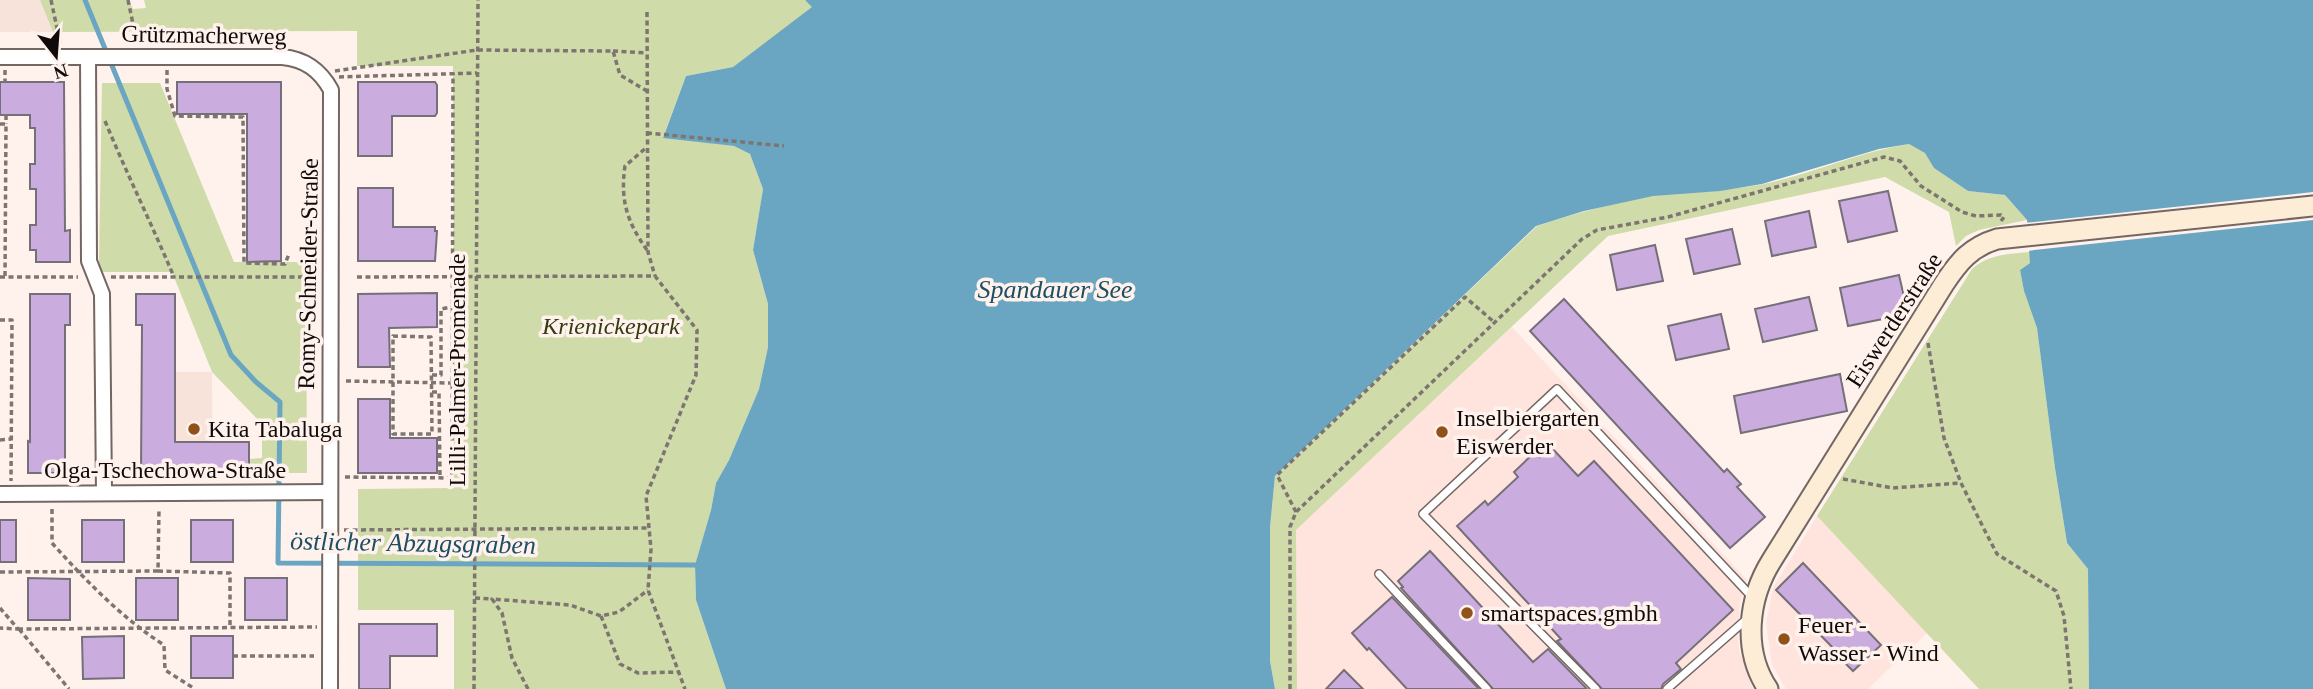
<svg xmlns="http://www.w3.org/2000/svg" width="2313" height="689" font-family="'Times New Roman',serif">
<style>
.commercial{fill:#fee4dd}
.built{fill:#f7e3da}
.green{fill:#cfdba8}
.water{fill:#6aa6c2}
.pier{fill:#fff2ec}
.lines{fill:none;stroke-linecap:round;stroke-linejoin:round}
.stream{stroke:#6aa6c2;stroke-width:5}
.building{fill:#caadde;stroke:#756f79;stroke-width:2}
.lane-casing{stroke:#736763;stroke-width:10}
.street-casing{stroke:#736763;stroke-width:18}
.secondary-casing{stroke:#736763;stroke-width:23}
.path{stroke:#7e7572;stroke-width:3.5;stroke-dasharray:5 3.5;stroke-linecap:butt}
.lane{stroke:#fff;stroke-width:7}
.street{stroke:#fff;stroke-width:14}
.secondary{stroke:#fdecd6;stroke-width:19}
.poi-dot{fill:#915219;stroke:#fff2ec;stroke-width:2.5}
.labels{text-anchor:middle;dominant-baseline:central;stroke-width:7;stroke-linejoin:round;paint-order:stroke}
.street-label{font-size:24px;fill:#100b0a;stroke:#fff2ec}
.park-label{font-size:24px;font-style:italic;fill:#333b11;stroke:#fff2ec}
.poi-label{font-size:24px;fill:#100b0a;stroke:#fff2ec;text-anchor:start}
.water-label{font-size:26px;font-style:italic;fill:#1d4f64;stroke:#fff2ec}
</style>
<rect width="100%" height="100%" fill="#fff2ec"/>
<g class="commercial">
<path d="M1512 327 1747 580 1740 603 1738 639 1740 653 1753 689H1297L1296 530Z"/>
<path d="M1817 516 1927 633 1868 689H1786L1772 665 1766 623 1773 588Z"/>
</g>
<g class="built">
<path d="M0 0H40L53 32H0Z"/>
<path d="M175 372H212L213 473 182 442H175Z"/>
</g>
<g class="green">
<path d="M40 0H129L133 9 146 8 144 0H805L813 7 733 67 686 76 663 137 734 146 750 154 763 189 753 250 768 304V347L759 389 729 460 716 483 711 510 695 565 696 600 726 689H454V610H358V489L454 488 453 66H357V31L53 32Z"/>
<path d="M102 83H160L234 262H306L307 473H249V459L262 458V424L212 372 172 272H102L99 262Z"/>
<path d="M1909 144 1926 153 1934 168 1968 191 2005 195 2027 220 1979 230 1966 236 1956 246 1949 212 1885 177 1608 236 1296 530 1297 689H1275L1270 661V527L1275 476 1537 226C1574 214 1612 203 1651 196 1687 190 1723 191 1759 185 1810 175 1858 152 1909 144Z"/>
<path d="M2030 252V263L2020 270 2024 291 2037 328 2055 468 2067 543 2088 569 2089 689H1979L1817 516 1972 269C1989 254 2008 254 2030 252Z"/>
</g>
<path class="water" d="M805 0H2313V689H2089L2088 569 2067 543 2055 468 2037 328 2024 291 2020 270 2030 263 2027 220 2005 195 1968 191 1934 168 1925 153 1909 144 1879 149 1762 184 1720 191 1653 196 1584 211 1536 226 1275 476 1270 527V661L1275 689H726L696 600 695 565 711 510 716 483 729 460 759 389 768 347V304L753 250 763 189 750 154 734 146 663 138 686 76 733 67 812 7Z"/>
<path class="pier" d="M2313 192V220L2026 251 2024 223Z"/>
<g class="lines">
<path class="stream" d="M85 0 231 355 256 382 280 402 278 563 695 565"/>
</g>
<g class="building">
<path d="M0 82H64L65 231 70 230V262H36V250H30V225H36V189H30V164H35V128H30V115H0Z"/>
<path d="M177 82H281V261L247 262V114H177Z"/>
<path d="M358 82H435L437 85V113L435 116H392V156H358Z"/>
<path d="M358 188H393V227H435V231H437L435 261H358Z"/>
<path d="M1888 191 1897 231 1848 242 1839 201Z"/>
<path d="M1809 211 1816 247 1772 256 1765 221Z"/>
<path d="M1732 229 1740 264 1694 274 1686 239Z"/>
<path d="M1655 245 1663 281 1617 290 1610 255Z"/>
<path d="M1899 275 1908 314 1848 326 1840 288Z"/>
<path d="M437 293V327L389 328 390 367H358V294Z"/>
<path d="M30 294H70V325H65V473H28V441L30 442Z"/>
<path d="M136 294H175V442H249V473H141L142 325H136Z"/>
<path d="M1809 297 1817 330 1763 342 1755 309Z"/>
<path d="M1564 299 1724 472 1727 469 1741 484 1737 487 1765 517 1730 548 1530 331Z"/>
<path d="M1721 314 1729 349 1676 360 1668 326Z"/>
<path d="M1840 374 1847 411 1741 433 1734 396Z"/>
<path d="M358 399H390V438H437V473H358Z"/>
<path d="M1551 447 1578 476 1594 461 1733 610 1676 663 1681 669 1663 684 1661 689H1602L1557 641 1561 639 1457 526 1485 501 1488 505 1518 477 1514 472 1535 452 1540 457Z"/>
<rect x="0" y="520" width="16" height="42"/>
<rect x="82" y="520" width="42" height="42"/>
<rect x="191" y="520" width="42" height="42"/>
<path d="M1430 551 1533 662 1548 649 1587 689H1493L1401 588 1403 587 1398 581Z"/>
<path d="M1803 563 1881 645 1853 671 1840 658 1841 656 1776 590Z"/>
<path d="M28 578 70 579V620H28Z"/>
<rect x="136" y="578" width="42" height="42"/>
<rect x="245" y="578" width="42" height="42"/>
<path d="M1392 597 1479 689H1407L1369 648 1367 650 1352 633Z"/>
<path d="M359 624H437V656H390V689H359Z"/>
<path d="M124 636V678L83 679 82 637Z"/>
<rect x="191" y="636" width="42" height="42"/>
<path d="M1344 670 1363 689H1326Z"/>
</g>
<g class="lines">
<defs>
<g id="lane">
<path d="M1379 574 1487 689"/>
<path d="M1596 689 1423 514 1557 389 1754 599"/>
<path d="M1667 689 1748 618"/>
</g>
<g id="street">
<path d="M0 57H282C305 59 320 70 331 90L330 689"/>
<path d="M88 57 89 261 102 294 104 493"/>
<path d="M0 494 330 492"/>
</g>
<path id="secondary" d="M1768 689C1742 650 1748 598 1772 560L1944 284C1959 261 1971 247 1997 239L2313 206"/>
</defs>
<use href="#lane" class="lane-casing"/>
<use href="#street" class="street-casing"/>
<use href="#secondary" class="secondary-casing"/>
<g class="path">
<path d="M51 0 60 42"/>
<path d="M128 0 137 43"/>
<path d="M647 12 648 252 655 276"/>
<path d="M613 51 647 53"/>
<path d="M5 70V82"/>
<path d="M167 70V89L175 116 243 117 244 263 285 264 289 254"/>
<path d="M335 71 477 50 613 51 620 75 647 91"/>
<path d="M339 77 477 73"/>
<path d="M6 115V124"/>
<path d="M105 121C127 174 152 225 174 277"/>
<path d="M0 124H6L5 277"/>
<path d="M647 133 784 146"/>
<path d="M647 250C627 222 620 200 625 166L647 147"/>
<path d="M0 277H78"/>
<path d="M111 277H307"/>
<path d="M357 277 655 276 697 330 696 375 646 496 651 549 648 590 685 689"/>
<path d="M0 320H12L11 481"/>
<path d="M393 336 431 337 432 434H393Z"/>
<path d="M1928 343 1944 438 1961 483 1985 531 1997 554 2056 591 2064 616 2071 689"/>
<path d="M432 375H441V309L451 307"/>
<path d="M346 381 451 383"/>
<path d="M432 392H439L440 477"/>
<path d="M0 440 11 439"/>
<path d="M345 477 452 478 453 73"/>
<path d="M1843 479 1893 488 1960 483"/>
<path d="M52 509V543C86 581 122 618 164 645L165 670 195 689"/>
<path d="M1296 512 1277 475 1465 297 1494 322"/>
<path d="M344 530 650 528"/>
<path d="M158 571 230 573V627"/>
<path d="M0 572 158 571 159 509"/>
<path d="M475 598 492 599"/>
<path d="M0 608 18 629 0 628"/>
<path d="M601 616 620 664 638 673 679 672"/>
<path d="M18 629 317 627"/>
<path d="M19 629 69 689"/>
<path d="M233 656H314"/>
<path d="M474 689 478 0"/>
<path d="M528 689 512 658 502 613 492 599 570 605 601 616 619 612 648 590"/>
<path d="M1290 689V527L1296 512 1582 239 1597 230 1668 217 1884 157 1900 161 1921 186 1962 212 1976 216 2001 215 2004 217 2001 221"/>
</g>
<use href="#lane" class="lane"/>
<use href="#street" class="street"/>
<use href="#secondary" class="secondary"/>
</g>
<g class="poi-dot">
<circle cx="194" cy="429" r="7"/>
<circle cx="1442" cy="432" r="7"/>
<circle cx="1467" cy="613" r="7"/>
<circle cx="1784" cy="639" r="7"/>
</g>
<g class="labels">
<g class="street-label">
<text transform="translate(204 35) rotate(1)">Grützmacherweg</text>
<text transform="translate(308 274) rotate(-89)">Romy-Schneider-Straße</text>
<text transform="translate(1894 320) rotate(-57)">Eiswerderstraße</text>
<text transform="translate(457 370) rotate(-90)">Lilli-Palmer-Promenade</text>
<text x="165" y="470">Olga-Tschechowa-Straße</text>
</g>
<g class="park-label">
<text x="611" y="326">Krienickepark</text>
</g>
<g class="poi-label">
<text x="1456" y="418">Inselbiergarten<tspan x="1456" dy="28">Eiswerder</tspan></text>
<text x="208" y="429">Kita Tabaluga</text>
<text x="1481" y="613">smartspaces.gmbh</text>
<text x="1798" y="625">Feuer -<tspan x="1798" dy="28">Wasser - Wind</tspan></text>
</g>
<g class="water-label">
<text x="1055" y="289">Spandauer See</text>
<text transform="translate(413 543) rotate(1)">östlicher Abzugsgraben</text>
</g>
</g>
<g transform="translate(56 56) rotate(163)" stroke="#fff2ec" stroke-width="5" paint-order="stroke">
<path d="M0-5L12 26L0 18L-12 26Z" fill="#100b0a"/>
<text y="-10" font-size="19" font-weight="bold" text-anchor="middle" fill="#100b0a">N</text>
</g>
</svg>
